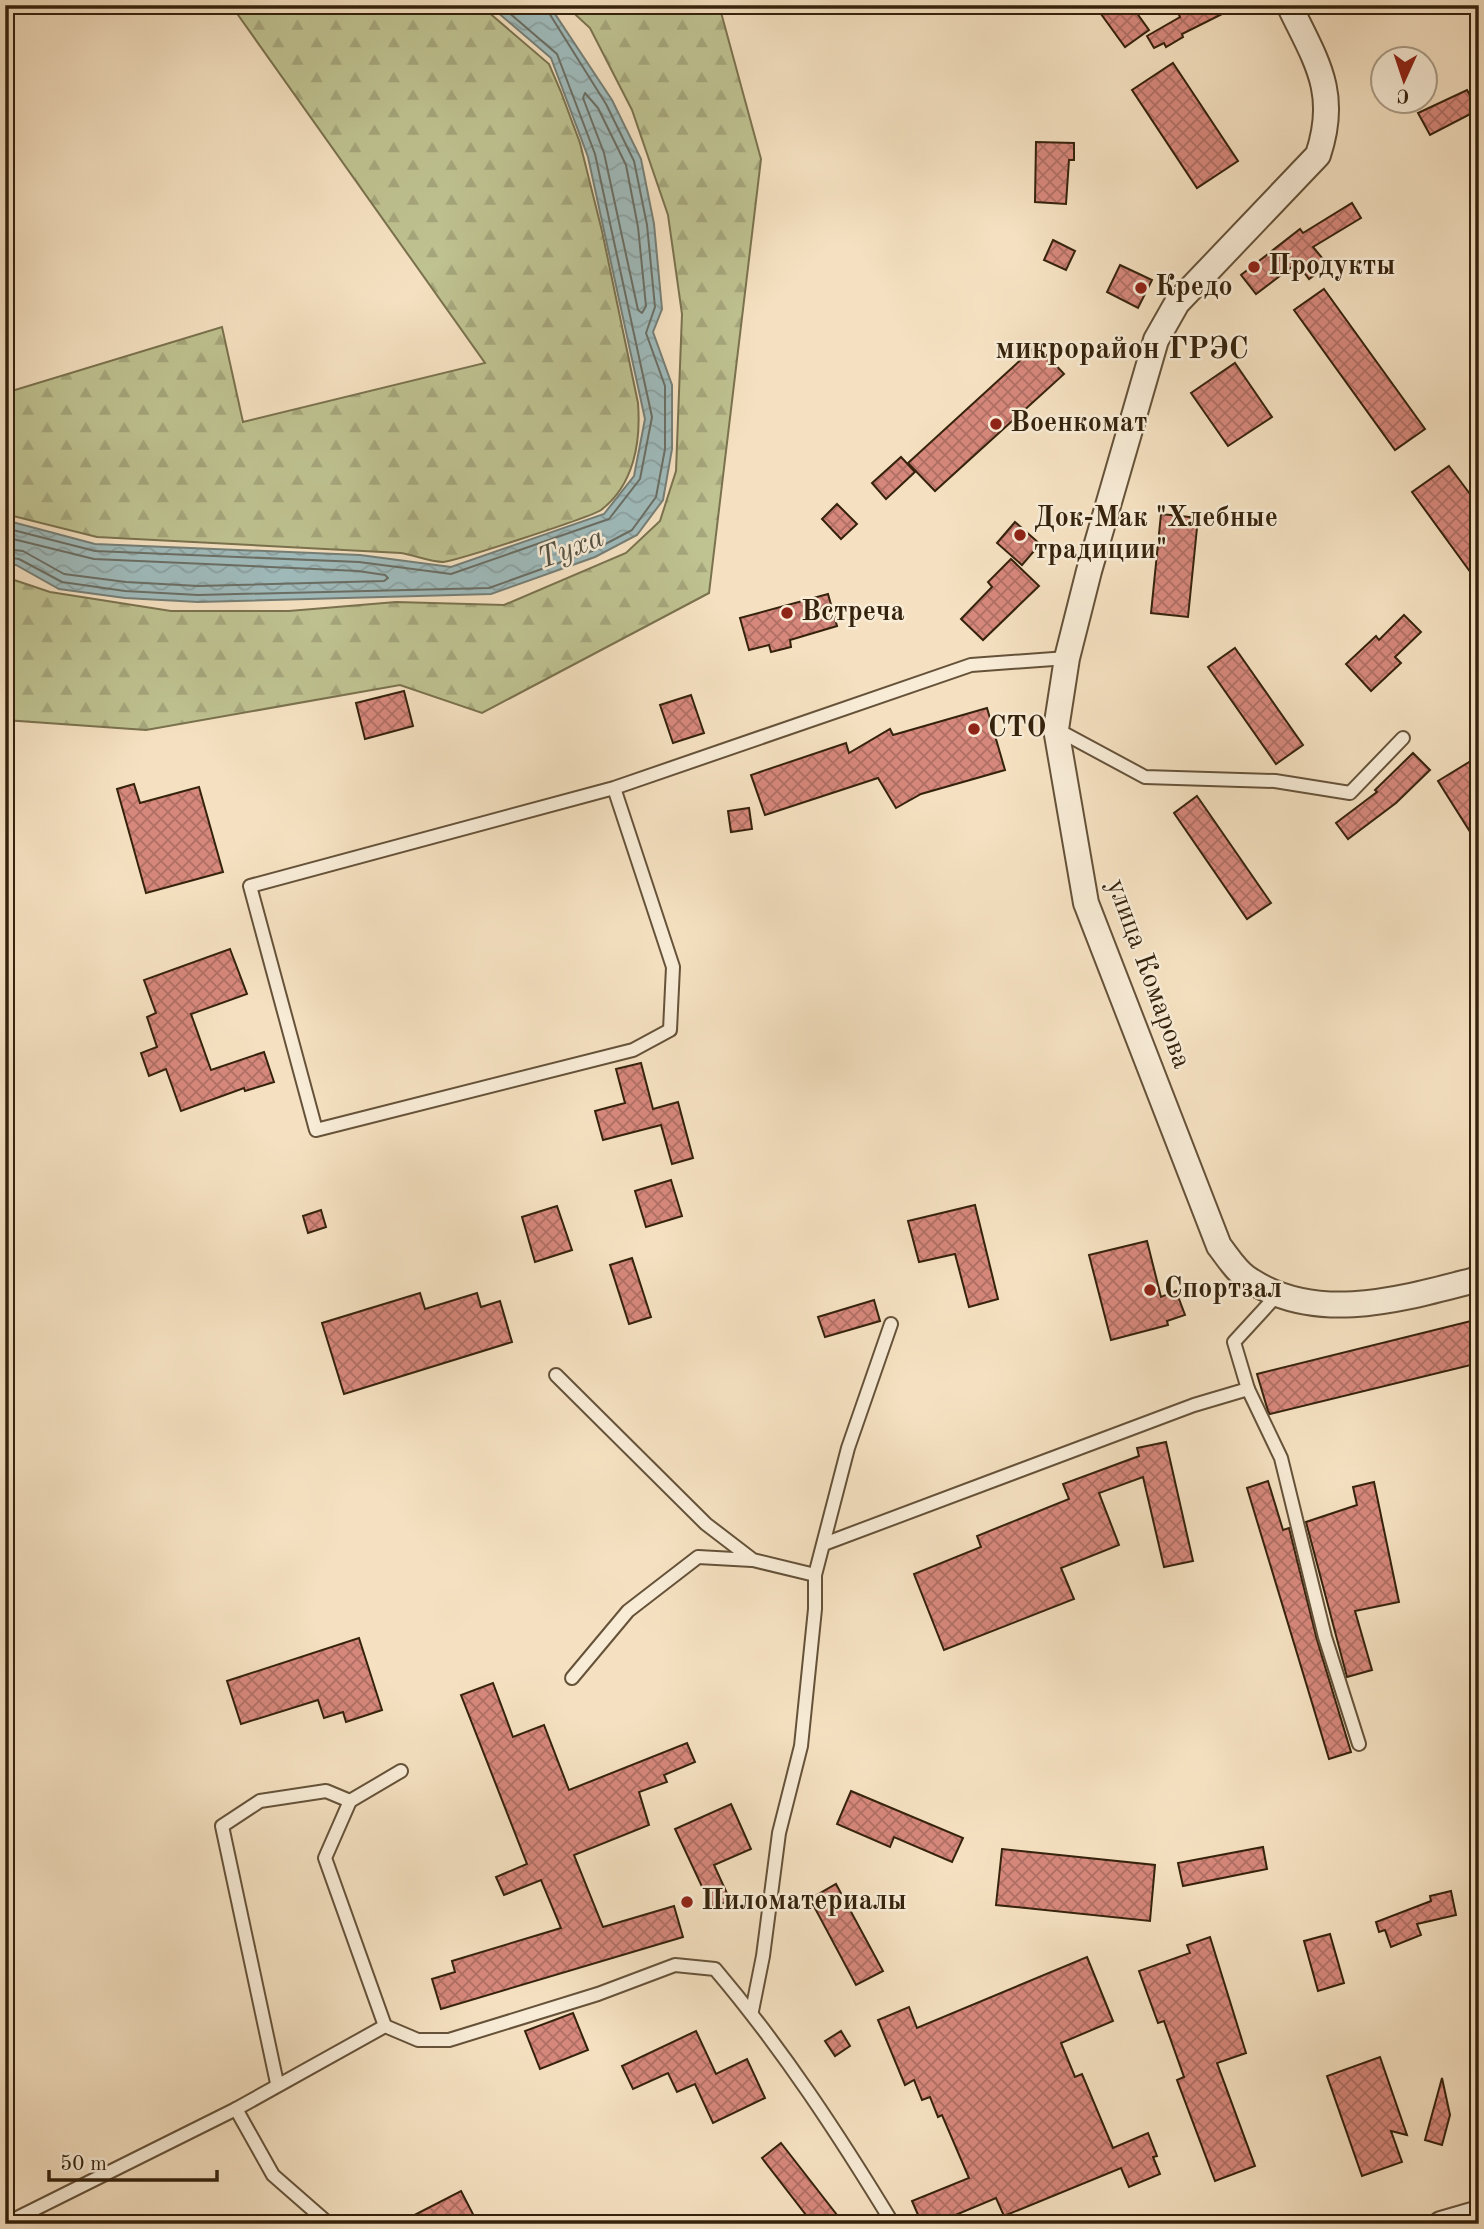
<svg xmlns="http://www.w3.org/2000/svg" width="1484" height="2229" font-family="'Old Standard TT',serif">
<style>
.forest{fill:url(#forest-firs);stroke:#7a724e;stroke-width:2}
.water{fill:url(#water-waves);stroke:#757e76;stroke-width:2}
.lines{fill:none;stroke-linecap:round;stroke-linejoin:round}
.shore{stroke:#6a6e64;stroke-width:2}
.building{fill:url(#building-cross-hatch);stroke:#35220c;stroke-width:2}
.service-casing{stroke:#655239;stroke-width:16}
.minor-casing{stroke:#655239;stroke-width:28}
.service{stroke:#f8ecd7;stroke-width:12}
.minor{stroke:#f8ecd7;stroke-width:24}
.poi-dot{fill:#8f2418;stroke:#f8ecd7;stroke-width:2.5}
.labels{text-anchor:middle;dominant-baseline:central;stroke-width:5;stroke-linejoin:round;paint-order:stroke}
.poi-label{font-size:28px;font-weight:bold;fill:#35220c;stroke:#f8ecd7;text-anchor:start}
.street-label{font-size:28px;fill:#35220c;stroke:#f8ecd7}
.neighbourhood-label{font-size:30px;font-weight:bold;fill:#35220c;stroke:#f8ecd7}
.water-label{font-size:30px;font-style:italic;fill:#555041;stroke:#f8ecd7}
</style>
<defs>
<pattern id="forest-firs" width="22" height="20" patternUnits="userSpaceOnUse" patternTransform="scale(1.75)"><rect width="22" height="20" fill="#bfc291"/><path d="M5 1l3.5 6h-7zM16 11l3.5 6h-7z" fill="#a5a67c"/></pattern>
<pattern id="water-waves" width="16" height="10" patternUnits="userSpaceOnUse" patternTransform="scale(1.75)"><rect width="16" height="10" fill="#9fbbbc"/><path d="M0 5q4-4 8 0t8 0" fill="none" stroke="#8aa0a0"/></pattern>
<pattern id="building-cross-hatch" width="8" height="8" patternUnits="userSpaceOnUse" patternTransform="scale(1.75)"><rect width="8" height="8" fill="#d7887c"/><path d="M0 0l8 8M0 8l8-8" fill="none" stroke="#af6f64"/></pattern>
</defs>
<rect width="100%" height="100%" fill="#f5e1c1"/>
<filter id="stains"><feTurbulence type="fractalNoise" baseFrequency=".00286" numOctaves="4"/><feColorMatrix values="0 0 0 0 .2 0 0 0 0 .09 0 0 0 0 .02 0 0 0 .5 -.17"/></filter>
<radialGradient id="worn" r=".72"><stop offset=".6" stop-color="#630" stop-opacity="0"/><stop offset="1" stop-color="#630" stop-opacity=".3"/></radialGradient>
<g class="forest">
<path d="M231 5H480L549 64 561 92 580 143 602 231 638 403C641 442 634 485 601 510 591 517 456 561 443 562 430 562 414 555 401 553L97 537 5 514V393L222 327 243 422 485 363Z"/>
<path d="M565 5H719L761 159 709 593 482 713 400 685 146 730 5 720V577L50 592 171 611H289L396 602 504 605 626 553 660 521 676 471 682 314 668 215 632 110 590 28Z"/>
</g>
<path class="water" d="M489 5H548L551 8 612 100 641 159 654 224 662 309 653 332 672 385V449L663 500 637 535 595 557 491 594 198 602 125 598 59 589 16 565 5 564V520L95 544 360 555 451 567 604 514 634 476 645 419 588 157 551 58Z"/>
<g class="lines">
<g class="shore">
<path d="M585 93 598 108 626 165 638 227 646 306 642 313 638 310 604 153 583 98Z"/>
<path d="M5 528 95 551 359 562 451 574 609 519 640 479 652 417 595 154 557 54 500 5"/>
<path d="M5 537 94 559 358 571 385 575 388 578 384 581 198 586 126 582 64 574 23 551 5 549"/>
<path d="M5 557 19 559 62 582 125 591 198 595 489 588 592 551 632 530 656 497 665 449V386L646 333 655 307 647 225 634 161 606 104 544 5"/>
</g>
</g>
<g class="building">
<path d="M1114 5H1131L1149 30 1125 47 1101 14Z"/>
<path d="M1187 5H1240L1182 34 1183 37 1166 47 1164 43 1154 48 1147 36 1180 17 1177 10Z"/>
<path d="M1173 63 1238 161 1197 188 1132 90Z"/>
<path d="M1467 90 1478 110 1430 135 1418 113Z"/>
<path d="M1036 142 1074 143V160H1069L1066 204 1035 202Z"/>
<path d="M1352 203 1361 218 1313 247 1328 265 1309 279 1297 263 1256 294 1241 275 1300 229 1303 233Z"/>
<path d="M1053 240 1075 251 1066 270 1044 260Z"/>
<path d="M1120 265 1152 280 1138 308 1107 292Z"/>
<path d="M1324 289 1425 429 1395 450 1294 310Z"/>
<path d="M1037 345 1064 374 935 491 908 463Z"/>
<path d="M1235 363 1272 417 1228 446 1191 393Z"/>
<path d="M901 457 915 472 886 499 872 483Z"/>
<path d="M1449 466 1479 506V584L1412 492Z"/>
<path d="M837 504 857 524 841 539 822 519Z"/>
<path d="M1161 514 1198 518 1188 617 1151 613Z"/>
<path d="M1015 522 1040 544 1022 565 997 543Z"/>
<path d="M1011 559 1039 586 983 640 961 619 992 587 988 582Z"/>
<path d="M828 594 837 626 790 640 791 647 771 652 769 645 749 650 740 618Z"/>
<path d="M1404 615 1421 632 1395 657 1401 663 1371 691 1346 664 1376 636 1379 640Z"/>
<path d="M1235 648 1303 745 1276 764 1208 667Z"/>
<path d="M404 691 413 726 365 739 356 703Z"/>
<path d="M691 695 704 733 673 743 660 705Z"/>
<path d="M987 708 1005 770 921 794 896 808 878 778 765 815 751 775 846 743 849 753 890 729 893 735Z"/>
<path d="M1413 753 1430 770 1396 803 1348 839 1336 823 1377 792 1375 790Z"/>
<path d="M1479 756V846L1438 781Z"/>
<path d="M134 784 140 803 199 787 223 872 146 893 117 789Z"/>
<path d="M1197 796 1271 903 1247 919 1174 813Z"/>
<path d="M749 808 752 829 731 832 728 811Z"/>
<path d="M230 949 247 994 191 1014 211 1070 264 1052 274 1082 245 1091 244 1088 181 1111 166 1069 149 1076 141 1053 157 1047 147 1017 156 1013 144 980Z"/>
<path d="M641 1063 653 1109 678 1102 693 1158 672 1164 661 1125 603 1140 595 1111 625 1103 616 1069Z"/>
<path d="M671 1180 682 1216 646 1227 635 1191Z"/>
<path d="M975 1205 998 1299 969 1307 955 1254 919 1262 908 1221Z"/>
<path d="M557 1206 572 1250 535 1262 522 1217Z"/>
<path d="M321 1210 326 1227 308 1233 303 1216Z"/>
<path d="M1147 1241 1161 1297 1176 1291 1185 1315 1167 1321 1168 1325 1111 1340 1089 1255Z"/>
<path d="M632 1258 651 1317 629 1324 610 1265Z"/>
<path d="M420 1293 425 1309 477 1293 481 1307 500 1301 512 1342 344 1394 322 1323Z"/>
<path d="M874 1300 880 1321 825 1337 818 1317Z"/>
<path d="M1479 1319V1363L1270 1414 1268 1411 1257 1374Z"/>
<path d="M1166 1442 1193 1561 1164 1567 1143 1477 1099 1493 1119 1545 1061 1568 1074 1599 944 1650 914 1574 981 1547 977 1536 1069 1499 1063 1484 1139 1456 1137 1448Z"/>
<path d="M1268 1481 1283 1530 1289 1528 1317 1640 1351 1752 1329 1759 1247 1488Z"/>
<path d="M1374 1482 1399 1602 1355 1611 1372 1670 1347 1677 1306 1522 1357 1505 1353 1487Z"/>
<path d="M359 1638 382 1710 346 1722 343 1712 324 1718 318 1700 241 1724 227 1681Z"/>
<path d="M493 1683 513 1737 544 1725 569 1790 687 1743 695 1762 664 1775 667 1782 639 1792 649 1825 574 1855 603 1927 674 1906 683 1937 441 2009 432 1979 455 1972 452 1961 561 1928 541 1880 504 1895 496 1877 527 1864 461 1695Z"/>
<path d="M851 1791 963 1838 952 1862 894 1837 890 1847 837 1824Z"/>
<path d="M731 1804 751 1849 714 1865 730 1900 712 1908 675 1829Z"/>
<path d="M1263 1847 1267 1869 1183 1886 1178 1863Z"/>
<path d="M1002 1849 1155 1865 1150 1921 996 1905Z"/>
<path d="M836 1884 883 1971 856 1985 810 1899Z"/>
<path d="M1451 1891 1456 1915 1417 1924 1421 1935 1391 1947 1385 1930 1379 1932 1376 1922 1431 1901 1430 1896Z"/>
<path d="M1330 1934 1344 1983 1318 1991 1304 1941Z"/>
<path d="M1210 1937 1246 2053 1217 2063 1255 2166 1215 2181 1177 2080 1184 2077 1164 2021 1158 2023 1139 1971 1190 1953 1187 1945Z"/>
<path d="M1087 1957 1113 2021 1061 2043 1075 2077 1082 2074 1113 2148 1148 2133 1157 2156 1153 2157 1160 2174 1129 2187 1121 2168 1004 2216 996 2198 934 2224H922L912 2201 969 2178 942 2115 938 2117 930 2097 922 2100 914 2080 905 2085 878 2020 909 2007 917 2028Z"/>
<path d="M573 2013 588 2050 540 2069 525 2031Z"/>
<path d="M696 2031 716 2074 747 2059 765 2098 713 2123 695 2084 677 2092 668 2073 633 2089 622 2066Z"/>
<path d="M841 2031 850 2046 835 2056 825 2041Z"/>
<path d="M1380 2057 1407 2135 1391 2131 1402 2162 1362 2176 1327 2076Z"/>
<path d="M1442 2078 1450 2115 1442 2145 1425 2140Z"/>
<path d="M781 2143 844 2224H813L762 2158Z"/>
<path d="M461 2191 475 2218 464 2224H397Z"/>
</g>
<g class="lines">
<defs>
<g id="service">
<path d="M1056 729 1145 777 1275 781 1350 793 1403 738"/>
<path d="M614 788 673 967 670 1030 633 1050 316 1130 250 886 614 788 971 665 1067 658"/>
<path d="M556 1375 706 1524 753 1560 815 1575"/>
<path d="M1248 1389 1281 1458 1325 1637 1359 1744"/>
<path d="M824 1544 1194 1405 1248 1389 1234 1342 1278 1294"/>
<path d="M572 1678 628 1611 698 1557 752 1560"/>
<path d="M350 1801 325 1858 385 2026"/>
<path d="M752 2011 763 1956 779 1833 801 1746 815 1609V1575L848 1448 891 1324"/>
<path d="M277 2083 222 1826 260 1801 326 1791 350 1801 401 1771"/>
<path d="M236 2109 273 2175 329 2224"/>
<path d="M5 2219 11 2221 236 2109 385 2026 418 2040H449L598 1994 675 1965 715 1969C782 2048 839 2135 893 2224"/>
</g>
<g id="minor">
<path d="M1289 5C1316 61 1339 92 1318 155L1177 303 1156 340 1089 571 1067 658 1056 729 1086 903 1219 1246C1227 1256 1236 1271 1247 1278 1316 1326 1405 1298 1479 1279"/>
<path d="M1441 2224 1479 2213"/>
</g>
</defs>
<use href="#service" class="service-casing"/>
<use href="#minor" class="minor-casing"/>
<use href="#service" class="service"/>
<use href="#minor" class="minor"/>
</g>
<g class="poi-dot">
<circle cx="1254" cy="267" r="7"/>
<circle cx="1141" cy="288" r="7"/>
<circle cx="996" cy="424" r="7"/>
<circle cx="1020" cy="535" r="7"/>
<circle cx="787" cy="613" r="7"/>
<circle cx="974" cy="729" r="7"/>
<circle cx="1150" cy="1290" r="7"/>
<circle cx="687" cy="1902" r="7"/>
</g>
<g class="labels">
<g class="poi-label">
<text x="1268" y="267">Продукты</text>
<text x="1155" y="288">Кредо</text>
<text x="1010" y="424">Военкомат</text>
<text x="1034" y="519">Док-Мак "Хлебные<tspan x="1034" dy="32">традиции"</tspan></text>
<text x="801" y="613">Встреча</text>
<text x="988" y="729">СТО</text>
<text x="1164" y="1290">Спортзал</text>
<text x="701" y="1902">Пиломатериалы</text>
</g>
<g class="street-label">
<text transform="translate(1148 974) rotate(70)">улица Комарова</text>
</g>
<g class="neighbourhood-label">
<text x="1122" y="350">микрорайон ГРЭС</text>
</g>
<g class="water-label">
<text transform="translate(571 549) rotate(-21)">Туха</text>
</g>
</g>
<rect width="1484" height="2229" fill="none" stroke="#f5e1c1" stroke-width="28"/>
<rect x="7" y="7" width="1470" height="2215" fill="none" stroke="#35220c" stroke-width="3.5"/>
<rect x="14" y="14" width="1456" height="2201" fill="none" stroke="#35220c" stroke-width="2"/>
<g transform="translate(1404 80) rotate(183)"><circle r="33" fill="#f8ecd7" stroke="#aa9b86" stroke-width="2"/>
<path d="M0-5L12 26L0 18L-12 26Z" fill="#8f2418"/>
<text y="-10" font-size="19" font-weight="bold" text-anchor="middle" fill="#35220c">С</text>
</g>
<path d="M49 2170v10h168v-10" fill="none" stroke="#35220c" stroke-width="3.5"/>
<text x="60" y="2170" font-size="21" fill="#35220c" stroke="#f8ecd7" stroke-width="5" paint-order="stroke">50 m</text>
<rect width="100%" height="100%" filter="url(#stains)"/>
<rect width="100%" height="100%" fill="url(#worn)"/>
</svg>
